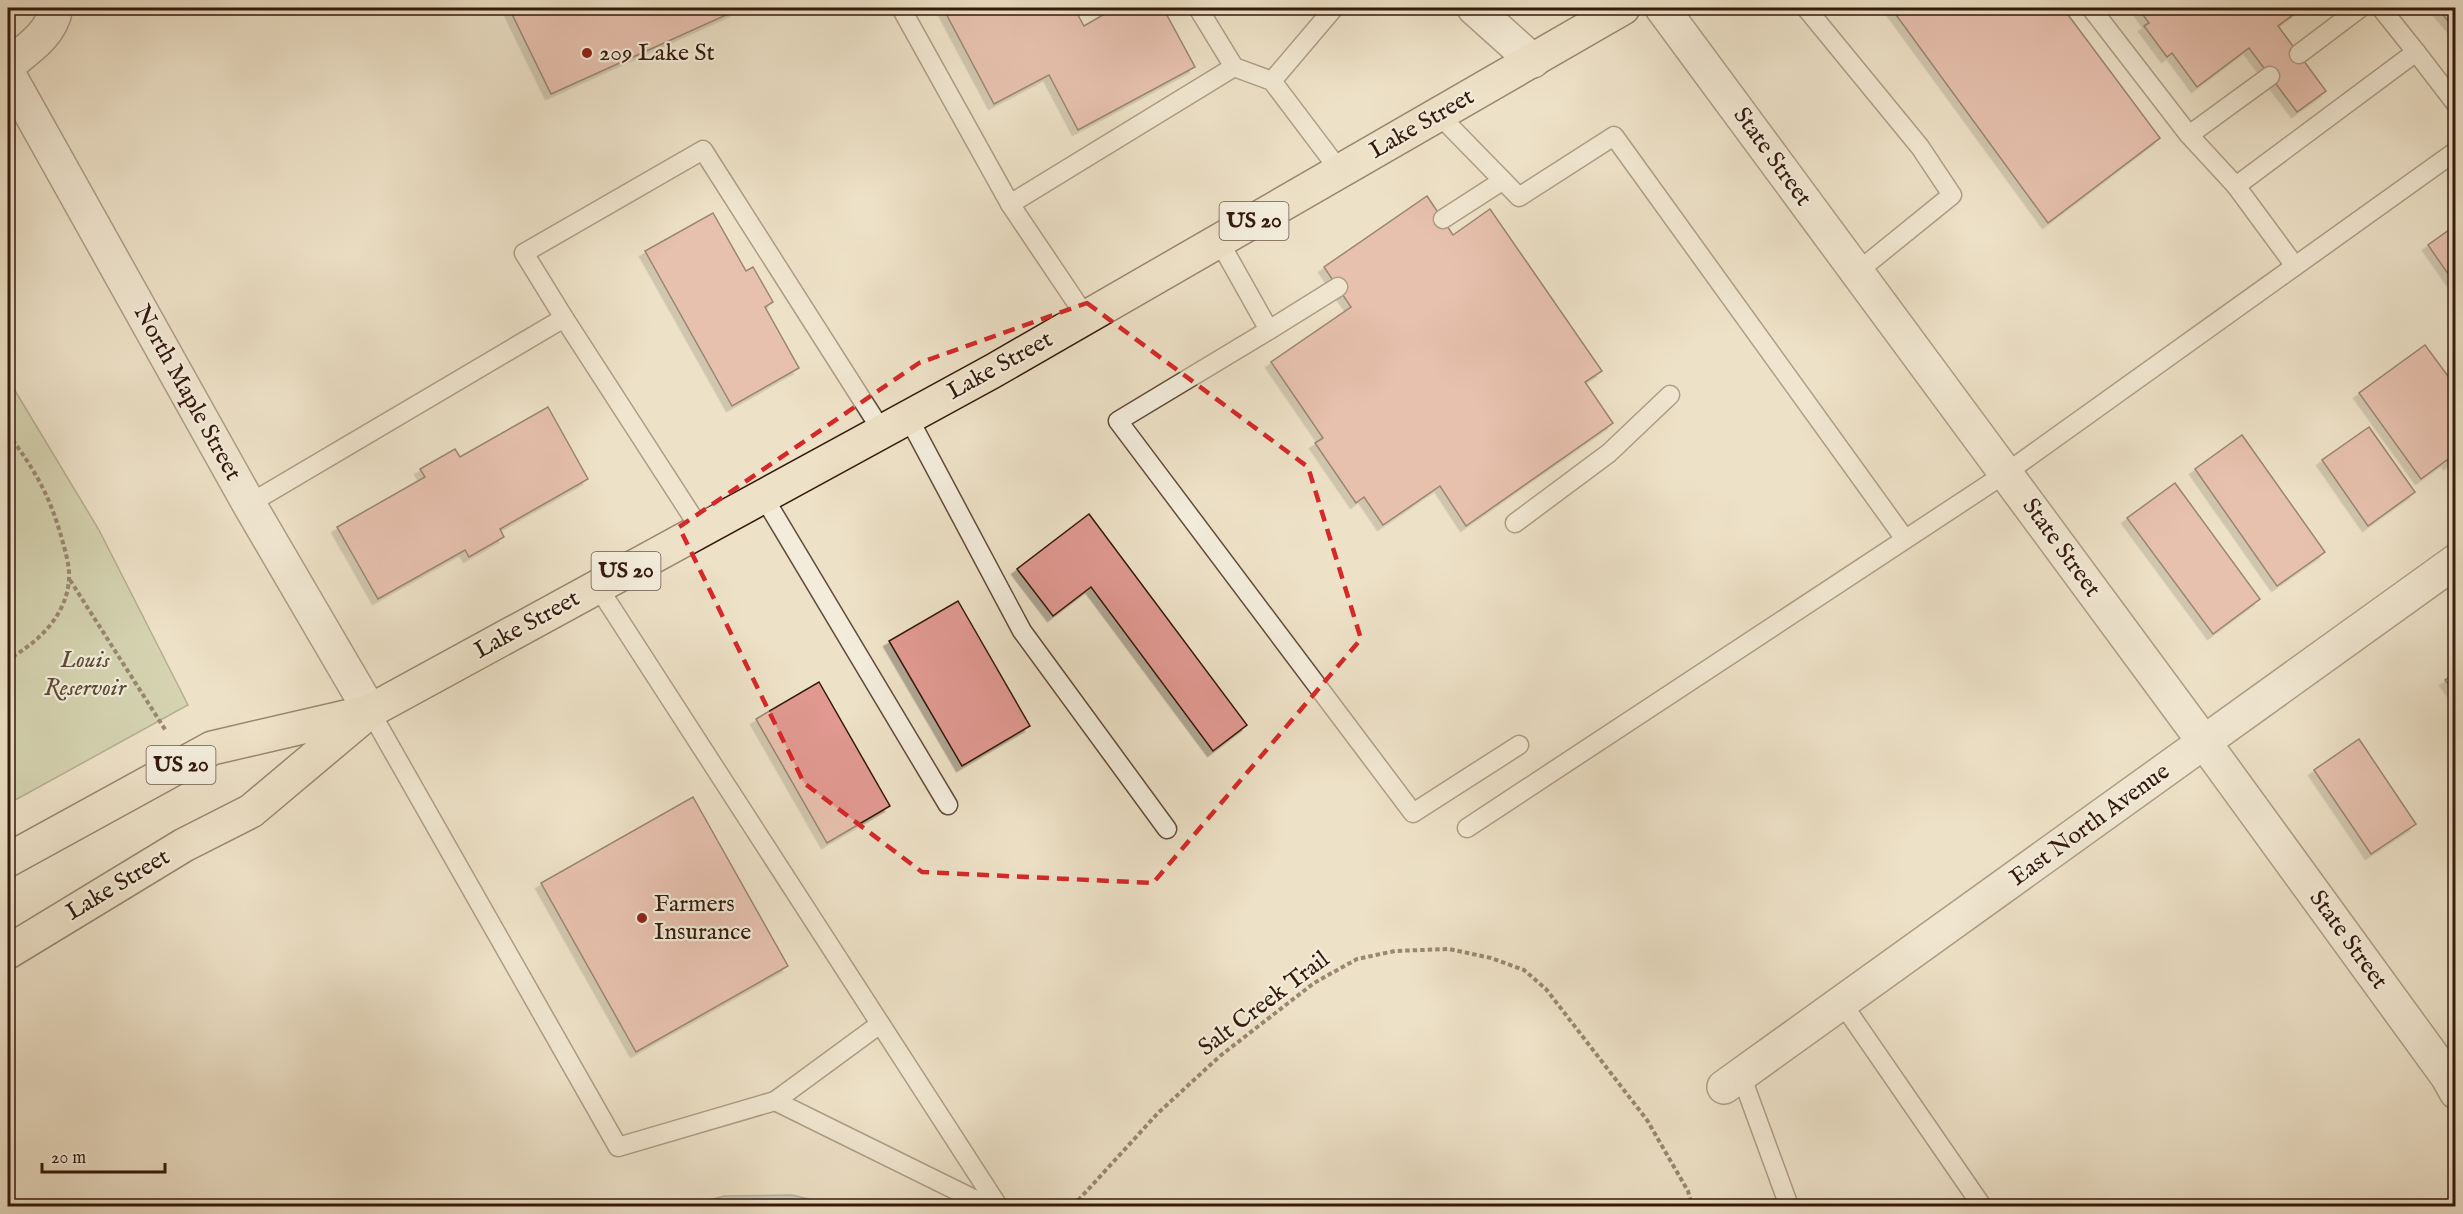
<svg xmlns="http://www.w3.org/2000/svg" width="2463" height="1214" font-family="'IM FELL English',serif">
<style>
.green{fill:#b9c295;stroke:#766e50;stroke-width:1.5}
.water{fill:#9abcbb;stroke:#717b75;stroke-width:1.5}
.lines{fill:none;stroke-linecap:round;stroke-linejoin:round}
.shore{stroke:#676a63;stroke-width:1.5}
.building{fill:#e19991;stroke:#34190b;stroke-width:1.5;filter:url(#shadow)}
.lane-casing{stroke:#624b3a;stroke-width:21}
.street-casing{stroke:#624b3a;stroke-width:36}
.primary-casing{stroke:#34190b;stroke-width:36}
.path{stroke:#34190b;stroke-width:4;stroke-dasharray:4.5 3;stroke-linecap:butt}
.lane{stroke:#f3ecdb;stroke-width:18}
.street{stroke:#f3ecdb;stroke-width:33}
.primary{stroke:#ede1c7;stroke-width:33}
.marked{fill:none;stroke:#d62828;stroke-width:4.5;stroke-dasharray:12 8;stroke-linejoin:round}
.poi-dot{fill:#8f2418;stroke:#f3ecdb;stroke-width:2}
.labels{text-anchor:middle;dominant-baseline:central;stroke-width:4.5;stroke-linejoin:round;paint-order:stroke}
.shield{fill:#f3ecdb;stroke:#6d5849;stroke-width:1.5}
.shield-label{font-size:22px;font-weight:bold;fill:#34190b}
.poi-label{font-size:24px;fill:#34190b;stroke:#f3ecdb;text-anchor:start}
.street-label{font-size:24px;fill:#34190b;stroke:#f3ecdb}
.park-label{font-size:24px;font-style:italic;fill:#5c4c34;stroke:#f3ecdb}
</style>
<defs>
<filter id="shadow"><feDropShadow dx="-5.5" dy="5.5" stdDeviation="0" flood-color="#0004"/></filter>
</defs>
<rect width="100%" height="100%" fill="#ede1c7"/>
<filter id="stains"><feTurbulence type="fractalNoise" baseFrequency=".00333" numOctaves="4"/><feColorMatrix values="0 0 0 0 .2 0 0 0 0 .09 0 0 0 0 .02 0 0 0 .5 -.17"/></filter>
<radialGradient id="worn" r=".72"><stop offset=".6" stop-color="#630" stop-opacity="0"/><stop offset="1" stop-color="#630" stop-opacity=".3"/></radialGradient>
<path class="green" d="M8 379 99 530 188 705 8 804Z"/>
<path class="water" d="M792 1195 838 1206H687L724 1196Z"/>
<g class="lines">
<path class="shore" d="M710 1206C741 1198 781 1199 813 1206"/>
</g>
<g class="building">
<path d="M509 8H733L735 11 551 94Z"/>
<path d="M943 8H1074L1084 26 1115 8H1163L1195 67 1078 130 1049 75 994 104Z"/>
<path d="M1891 8H2063L2160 138 2048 223Z"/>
<path d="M2138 8H2302L2278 26 2326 91 2297 112 2249 48 2197 87 2172 53 2167 57 2144 26 2149 23Z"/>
<path d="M2437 8H2456V30Z"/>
<path d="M1427 196 1453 235 1490 209 1602 371 1585 382 1613 423 1466 526 1440 486 1383 525 1364 497 1356 503 1315 443 1323 438 1271 362 1351 307 1324 267Z"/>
<path d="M713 213 746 271 753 267 773 302 765 307 799 368 732 406 645 251Z"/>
<path d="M2456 225V279L2453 281 2428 245Z"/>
<path d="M2425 345 2456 387V460L2449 464 2447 460 2421 479 2359 393Z"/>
<path d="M548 407 588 479 500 529 504 537 469 557 465 550 378 599 337 527 425 477 420 469 455 449 460 457Z"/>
<path d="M2369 427 2415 492 2368 526 2322 460Z"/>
<path d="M2242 435 2325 552 2277 586 2195 469Z"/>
<path d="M2175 483 2260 599 2213 634 2127 518Z"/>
<path d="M1089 514 1247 725 1213 751 1091 587 1053 616 1017 569Z"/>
<path d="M958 601 1030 726 962 766 889 641Z"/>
<path d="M2456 673V695L2445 680Z"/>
<path d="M819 682 890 806 827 843 756 719Z"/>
<path d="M2359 739 2416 824 2371 854 2314 770Z"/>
<path d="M693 797 788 966 636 1052 541 883Z"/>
</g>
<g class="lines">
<defs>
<g id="lane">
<path d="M901 8 1010 204 1086 317"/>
<path d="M1198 8 1234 67 1272 81 1340 171"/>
<path d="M1806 8 1920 147 1952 195 1857 272"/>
<path d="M2091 8 2189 135 2270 76"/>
<path d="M2416 52 2456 104"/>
<path d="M2299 54 2360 8"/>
<path d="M1272 81 1334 8"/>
<path d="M1439 115 1519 197 1614 136 1905 539"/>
<path d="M2189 135 2236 186 2416 52 2381 8"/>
<path d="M2236 186 2295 266"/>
<path d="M1010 204 1234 67"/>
<path d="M1443 219 1502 181"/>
<path d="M1219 241 1269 330 1118 421 1413 813 1519 745"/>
<path d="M564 318 701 530"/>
<path d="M1269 330 1338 287"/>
<path d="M908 417 1022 631 1167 829"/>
<path d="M763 496 948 805"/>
<path d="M249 504 564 318 524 253 703 150 882 431"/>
<path d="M1515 523 1609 453 1670 395"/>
<path d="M598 587 998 1206"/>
<path d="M370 711 618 1147 775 1101 988 1206"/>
<path d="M1467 828 2006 473 2456 151"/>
<path d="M1842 1003 1982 1206"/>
<path d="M1741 1075 1789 1206"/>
<path d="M775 1101 880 1024"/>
</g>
<g id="street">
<path d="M1474 8 1533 61"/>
<path d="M1662 8 2204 742 2447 1076 2456 1092"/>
<path d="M8 65C28 49 51 35 56 8"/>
<path d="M8 73 249 504 370 711"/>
<path d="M1724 1087 2456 561"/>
</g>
<g id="primary">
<path d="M8 860 212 748 363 713"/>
<path d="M8 952 184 845 251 811 370 711 993 371 1623 8"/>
</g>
</defs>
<use href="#lane" class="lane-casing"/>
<use href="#street" class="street-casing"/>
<use href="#primary" class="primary-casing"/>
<g class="path">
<path d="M8 434C36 471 51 498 63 543 66 554 70 568 69 579 67 615 38 643 8 659"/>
<path d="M70 580 166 731"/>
<path d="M1073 1206 1158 1113 1220 1056 1314 983 1357 959 1395 951 1449 949 1491 958 1524 970 1546 989 1647 1120 1688 1191 1692 1206"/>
</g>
<use href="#lane" class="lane"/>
<use href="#street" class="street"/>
<use href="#primary" class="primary"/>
</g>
<path d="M0 0H2463V1214H0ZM1087 303 1308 467 1361 639 1153 883 922 872 804 783 679 527 919 363Z" fill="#ede1c7" fill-opacity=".55" fill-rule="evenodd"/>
<path class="marked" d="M1087 303 1308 467 1361 639 1153 883 922 872 804 783 679 527 919 363Z"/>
<g class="poi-dot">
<circle cx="587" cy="53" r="6"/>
<circle cx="642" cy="918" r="6"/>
</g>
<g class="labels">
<g class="shield">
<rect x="1219.5" y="202" width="69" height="38" rx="4.5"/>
<rect x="591.5" y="552" width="69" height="38" rx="4.5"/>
<rect x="146.5" y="746" width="69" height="38" rx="4.5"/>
</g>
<g class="shield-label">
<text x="1254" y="221">US 20</text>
<text x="626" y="571">US 20</text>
<text x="181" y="765">US 20</text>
</g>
<g class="poi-label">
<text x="599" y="53">209 Lake St</text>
<text x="654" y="904">Farmers<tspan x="654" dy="28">Insurance</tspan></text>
</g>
<g class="street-label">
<text transform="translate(1422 124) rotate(-30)">Lake Street</text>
<text transform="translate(1772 157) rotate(54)">State Street</text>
<text transform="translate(1000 366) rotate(-29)">Lake Street</text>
<text transform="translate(187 393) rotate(61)">North Maple Street</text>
<text transform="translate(2061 548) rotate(54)">State Street</text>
<text transform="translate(527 625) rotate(-29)">Lake Street</text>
<text transform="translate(2090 825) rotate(-36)">East North Avenue</text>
<text transform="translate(118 885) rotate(-31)">Lake Street</text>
<text transform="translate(2348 940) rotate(54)">State Street</text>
<text transform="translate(1264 1004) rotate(-37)">Salt Creek Trail</text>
</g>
<g class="park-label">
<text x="85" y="660">Louis<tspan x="85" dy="28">Reservoir</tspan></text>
</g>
</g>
<rect width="2463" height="1214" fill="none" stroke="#ede1c7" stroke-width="30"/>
<rect x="9" y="9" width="2445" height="1196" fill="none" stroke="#34190b" stroke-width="3"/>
<rect x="15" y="15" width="2433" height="1184" fill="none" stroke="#34190b" stroke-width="1.5"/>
<path d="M42 1163v9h123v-9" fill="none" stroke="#34190b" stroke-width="3"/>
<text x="51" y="1163" font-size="18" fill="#34190b" stroke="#f3ecdb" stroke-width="4.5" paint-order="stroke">20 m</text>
<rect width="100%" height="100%" filter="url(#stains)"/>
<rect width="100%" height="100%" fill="url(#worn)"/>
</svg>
